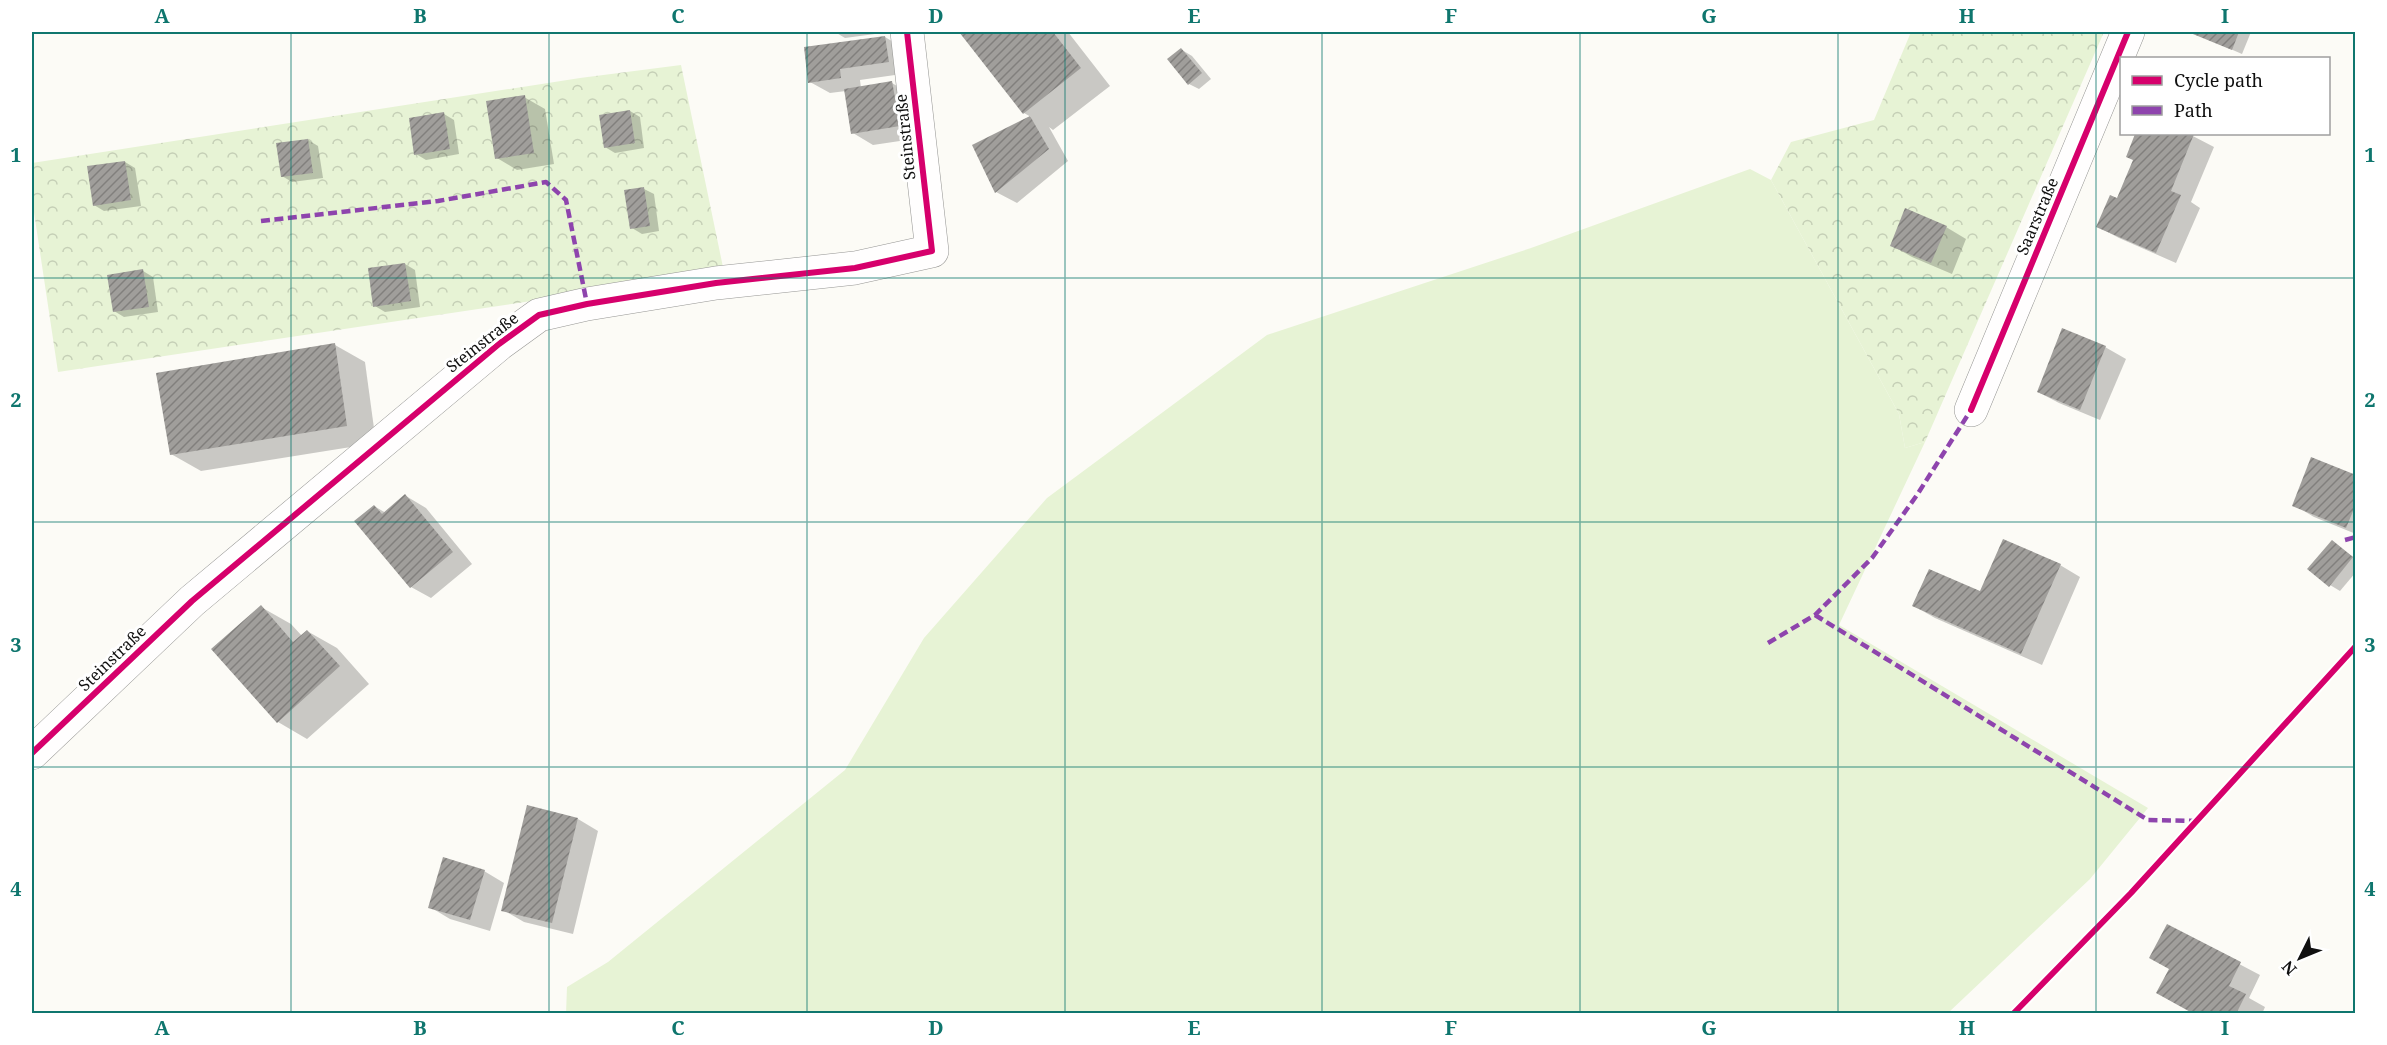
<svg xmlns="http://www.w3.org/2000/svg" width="2387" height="1045" font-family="'Noto Serif',serif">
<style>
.grass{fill:#e7f3d5}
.park{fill:url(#park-crowns)}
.shadow{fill:#0003}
.building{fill:url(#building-hatch)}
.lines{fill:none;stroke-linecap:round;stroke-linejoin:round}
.street-casing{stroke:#969694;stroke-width:34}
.street{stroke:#fffefe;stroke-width:33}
.quiet{stroke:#8e44ad;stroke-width:4.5;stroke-dasharray:9 4.5;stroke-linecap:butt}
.cycleway-casing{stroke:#fff;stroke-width:10}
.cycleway{stroke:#d6006c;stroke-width:6}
.grid{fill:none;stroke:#0f766e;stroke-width:1.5;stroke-opacity:0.55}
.labels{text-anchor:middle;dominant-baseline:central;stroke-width:6;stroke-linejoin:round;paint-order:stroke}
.street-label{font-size:16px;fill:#101010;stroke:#fff}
.neatline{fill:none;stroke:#0f766e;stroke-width:2}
.grid-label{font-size:20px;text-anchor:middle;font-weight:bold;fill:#0f766e}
</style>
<defs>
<pattern id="park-crowns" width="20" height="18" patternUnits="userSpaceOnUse" patternTransform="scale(1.5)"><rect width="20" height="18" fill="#e7f3d5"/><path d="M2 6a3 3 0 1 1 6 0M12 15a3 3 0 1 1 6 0" fill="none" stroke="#c5cfb6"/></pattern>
<pattern id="building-hatch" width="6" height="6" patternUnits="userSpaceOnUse" patternTransform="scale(1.5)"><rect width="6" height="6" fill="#a09e9b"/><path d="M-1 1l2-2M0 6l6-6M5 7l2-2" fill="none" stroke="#817f7d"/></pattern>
</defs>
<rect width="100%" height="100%" fill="#fcfbf6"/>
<path class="grass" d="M1750 169 1771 180 1899 414 1905 448 1925 442 1839 625 2148 808 2090 879 1948 1013 566 1014 567 987 608 962 845 770 924 638 1047 498 1267 335 1531 248Z"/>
<g class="park">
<path d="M1911 32H2104L1925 442 1905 448 1899 414 1771 180 1791 142 1874 120Z"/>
<path d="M681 65 724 272 58 372 32 199V163L580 78Z"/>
</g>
<g class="shadow">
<path d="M835 32H890L845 38Z"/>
<path d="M961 32H1068L1110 86 1053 130 1049 127 1068 161 1017 203 996 192 974 146 1031 117 1024 113Z"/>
<path d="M2191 32H2251L2242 54Z"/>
<path d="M885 37 905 49 909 73 860 80 861 88 892 83 912 95 920 138 873 145 853 133 846 91 830 93 810 82Z"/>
<path d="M1182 50 1192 56 1211 79 1199 89 1189 84Z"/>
<path d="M524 97 545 109 554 164 517 170 497 158Z"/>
<path d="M630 111 640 117 644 148 615 153 605 147Z"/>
<path d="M444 114 454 120 459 154 426 160 416 154Z"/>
<path d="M2137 134H2189L2214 147 2191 202 2200 208 2176 263 2119 238 2098 227 2118 200 2134 160 2128 156Z"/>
<path d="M308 140 318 146 323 178 292 182 282 176Z"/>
<path d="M125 162 135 168 141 206 104 211 94 205Z"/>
<path d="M644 189 654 194 659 231 642 234 632 228Z"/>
<path d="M1946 227 1966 239 1952 274 1912 257 1891 245Z"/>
<path d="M405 264 415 270 420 307 385 312 375 306Z"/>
<path d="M143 271 153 277 158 312 124 317 114 311Z"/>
<path d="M335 345 365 362 376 443 201 471 171 454Z"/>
<path d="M2105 347 2126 359 2100 420 2059 403 2038 392Z"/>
<path d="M2356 477V534L2314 517 2294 505Z"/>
<path d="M406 496 426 508 472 564 431 598 411 587 374 506 386 513Z"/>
<path d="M2332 542 2356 559V572L2340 591 2330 585Z"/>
<path d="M2060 565 2080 577 2042 665 1935 618 1914 606 1981 593Z"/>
<path d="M261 607 291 624 302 636 307 631 337 648 369 684 307 739 278 722Z"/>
<path d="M578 819 598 831 573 934 524 922 503 910Z"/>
<path d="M484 871 504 883 490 931 450 919 430 907Z"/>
<path d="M2167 926 2260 975 2249 998 2265 1007 2262 1014H2195L2170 969Z"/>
</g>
<g class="building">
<path d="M959 32H1053L1081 68 1023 114Z"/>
<path d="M2188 32H2239L2232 50Z"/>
<path d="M885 36 889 62 840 69 841 78 808 83 804 47Z"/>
<path d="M1181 48 1202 73 1188 85 1167 59Z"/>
<path d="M892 81 900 126 851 134 844 89Z"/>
<path d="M525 95 534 153 495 159 486 101Z"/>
<path d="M630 110 635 143 604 148 599 115Z"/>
<path d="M444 112 450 149 414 155 409 118Z"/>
<path d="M1030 116 1049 149 995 193 972 145Z"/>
<path d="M2135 134H2194L2171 191 2181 195 2156 253 2096 227 2110 195 2117 198 2133 160 2126 157Z"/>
<path d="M308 139 313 173 281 177 276 143Z"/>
<path d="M125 161 131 200 93 206 87 166Z"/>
<path d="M644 187 650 226 630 229 624 190Z"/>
<path d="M1905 208 1947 226 1931 263 1890 246Z"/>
<path d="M405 263 411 301 373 307 368 268Z"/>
<path d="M143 269 149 307 113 312 107 275Z"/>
<path d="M2062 328 2106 346 2080 410 2037 392Z"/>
<path d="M335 343 347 426 170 455 156 373Z"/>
<path d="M2311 457 2356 475V504L2346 528 2292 506Z"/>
<path d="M405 494 453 552 410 588 354 521 374 505 382 514Z"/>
<path d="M2003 539 2061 564 2021 654 1912 606 1929 569 1980 591Z"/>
<path d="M2332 540 2353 557 2329 587 2307 569Z"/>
<path d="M261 605 293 642 307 630 340 666 277 723 211 649Z"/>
<path d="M527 805 578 818 552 923 501 911Z"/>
<path d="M443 857 485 870 470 920 428 908Z"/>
<path d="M2167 924 2241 962 2229 986 2246 994 2236 1014H2194L2156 993 2169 969 2149 958Z"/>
</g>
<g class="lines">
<defs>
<g id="street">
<path d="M1971 410 2128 32"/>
<path d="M32 753 192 601 499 344 539 315 587 304 716 283 855 268 932 251 907 32"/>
</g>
</defs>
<use href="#street" class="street-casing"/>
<use href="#street" class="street"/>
<g class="quiet">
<path d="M261 221 438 201 546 182 566 200 587 304"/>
<path d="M2345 540 2356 537"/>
<path d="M1815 615 2148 820 2197 821"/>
<path d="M1768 643 1815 615 1872 558 1917 495 1971 410"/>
</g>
<defs>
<g id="cycleway">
<path d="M1971 410 2128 32"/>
<path d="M32 753 192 601 499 344 539 315 587 304 716 283 855 268 932 251 907 32"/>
<path d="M2013 1014 2131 893 2356 646"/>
</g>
</defs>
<use href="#cycleway" class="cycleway-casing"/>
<use href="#cycleway" class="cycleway"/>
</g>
<path class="grid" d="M291 32V1014M549 32V1014M807 32V1014M1065 32V1014M1322 32V1014M1580 32V1014M1838 32V1014M2096 32V1014M32 278H2356M32 522H2356M32 767H2356"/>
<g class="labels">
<g class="street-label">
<text transform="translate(905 137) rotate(-96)">Steinstraße</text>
<text transform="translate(2037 216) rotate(-67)">Saarstraße</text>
<text transform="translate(482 342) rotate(-38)">Steinstraße</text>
<text transform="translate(112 658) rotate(-44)">Steinstraße</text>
</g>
</g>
<rect width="2387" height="1045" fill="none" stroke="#ffffff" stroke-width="66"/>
<rect x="2120" y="57" width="210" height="78" fill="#ffffff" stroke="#9f9f9f" stroke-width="1.5"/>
<rect x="2132" y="76" width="30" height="9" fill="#d6006c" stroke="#9f9f9f" stroke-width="1.5"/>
<text x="2174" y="87" font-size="18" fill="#101010">Cycle path</text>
<rect x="2132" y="106" width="30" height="9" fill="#8e44ad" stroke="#9f9f9f" stroke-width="1.5"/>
<text x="2174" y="117" font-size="18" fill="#101010">Path</text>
<g transform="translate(2300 958) rotate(227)" stroke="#ffffff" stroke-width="4.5" paint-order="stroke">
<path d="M0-4.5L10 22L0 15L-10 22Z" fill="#101010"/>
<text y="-9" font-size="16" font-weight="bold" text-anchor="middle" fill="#101010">N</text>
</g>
<rect x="33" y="33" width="2321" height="979" class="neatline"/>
<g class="grid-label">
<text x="162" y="23">A</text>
<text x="420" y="23">B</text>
<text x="678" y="23">C</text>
<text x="936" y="23">D</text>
<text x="1194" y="23">E</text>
<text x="1451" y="23">F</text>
<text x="1709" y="23">G</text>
<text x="1967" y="23">H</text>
<text x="2225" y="23">I</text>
<text x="16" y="162">1</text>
<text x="2370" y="162">1</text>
<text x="16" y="407">2</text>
<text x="2370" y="407">2</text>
<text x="16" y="652">3</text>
<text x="2370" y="652">3</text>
<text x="16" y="896">4</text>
<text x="2370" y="896">4</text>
<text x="162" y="1035">A</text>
<text x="420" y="1035">B</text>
<text x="678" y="1035">C</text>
<text x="936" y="1035">D</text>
<text x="1194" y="1035">E</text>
<text x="1451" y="1035">F</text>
<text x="1709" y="1035">G</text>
<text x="1967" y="1035">H</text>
<text x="2225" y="1035">I</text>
</g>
</svg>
